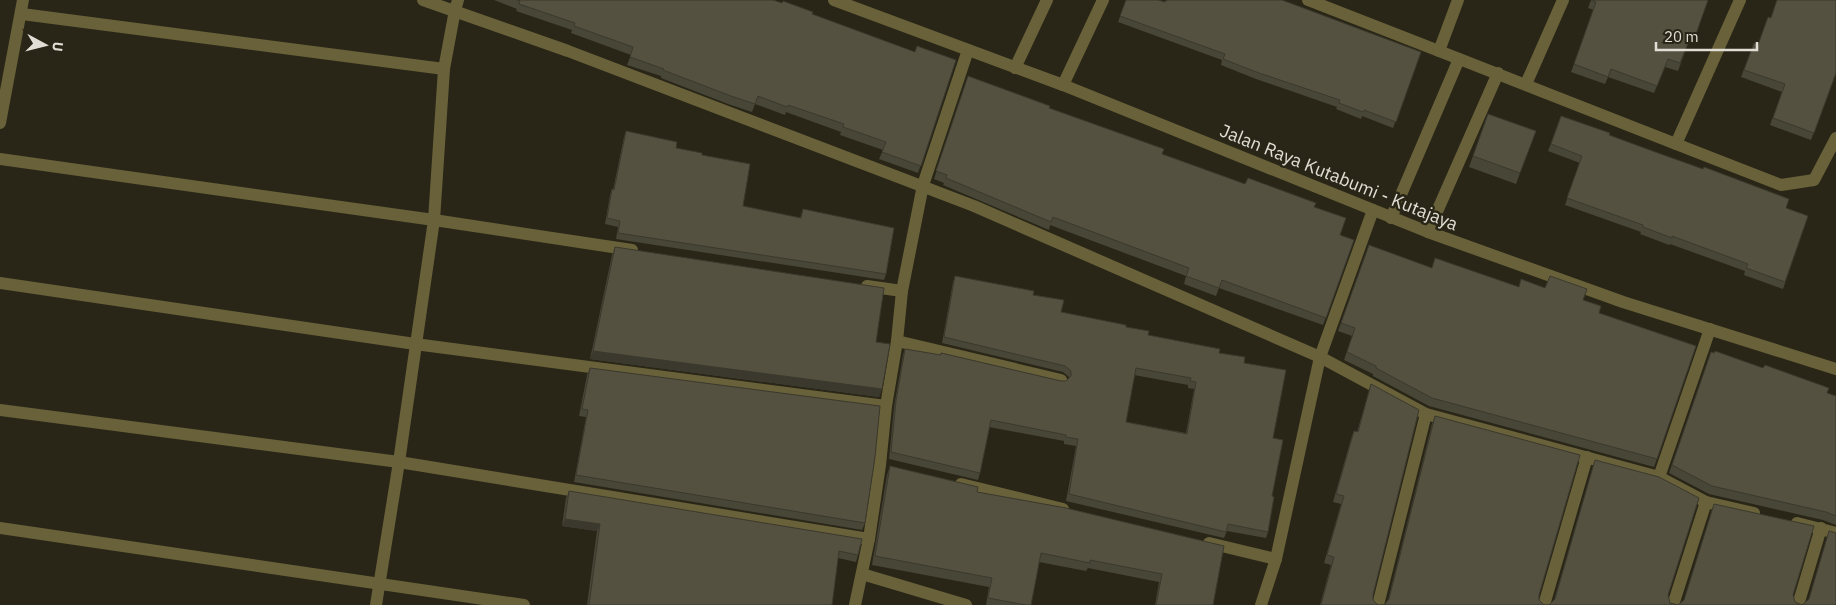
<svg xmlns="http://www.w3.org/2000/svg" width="1836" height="605" font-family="'IBM Plex Sans',sans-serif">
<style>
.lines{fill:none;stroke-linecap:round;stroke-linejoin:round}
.minor{stroke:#68613a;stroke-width:12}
.tertiary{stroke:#68613a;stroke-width:12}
.wall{fill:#484637;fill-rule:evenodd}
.shaded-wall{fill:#3b392d}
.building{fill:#545140;stroke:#3b392d;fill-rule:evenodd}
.labels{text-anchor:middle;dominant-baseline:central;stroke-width:5;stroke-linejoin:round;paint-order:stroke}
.street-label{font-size:18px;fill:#e1dfd5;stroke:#292617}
</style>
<rect width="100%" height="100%" fill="#292617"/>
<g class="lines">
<g class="minor">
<path d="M423 0 568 51 974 206 1320 357 1426 414 1659 477 1706 502 1754 513"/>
<path d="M1308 0 1439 51"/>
<path d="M1458 0 1439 51 1676 144 1740 0"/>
<path d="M22 14 444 69"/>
<path d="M1015 68 1047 0"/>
<path d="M1526 84 1563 0"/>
<path d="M1063 85 1103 0"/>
<path d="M0 123 23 0"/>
<path d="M1676 144 1781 185 1814 180 1836 138"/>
<path d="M0 159 434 220 632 250"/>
<path d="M1391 218 1459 59"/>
<path d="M1428 232 1498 73"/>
<path d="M0 283 415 344 886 406"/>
<path d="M867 286 902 291"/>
<path d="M897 341 1061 380"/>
<path d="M0 410 399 462 869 539"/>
<path d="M1659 477 1710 329"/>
<path d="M961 484 1063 509"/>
<path d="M1797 523 1836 533"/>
<path d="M0 528 524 605"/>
<path d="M1209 543 1276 559"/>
<path d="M862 574 966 605"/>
<path d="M376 605 399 462 434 220 444 69 455 10 458 0"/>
<path d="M855 605 869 539 880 465 886 406 897 341 902 291 923 185 968 50"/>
<path d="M1261 605 1276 559 1320 357 1373 210"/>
<path d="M1378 605 1426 414"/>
<path d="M1544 605 1587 457"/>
<path d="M1673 605 1706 502"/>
<path d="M1798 605 1821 528"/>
</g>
<path class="tertiary" d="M834 0 1063 85 1428 232 1623 302 1836 369"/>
</g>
<g class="wall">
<path d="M494 0H773L915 52 956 60 918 173 879 159 883 150 840 135 841 132 786 112 785 115 755 104 752 112 728 104 661 78V76L627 65 631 55 571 33 572 30 516 11 517 9Z"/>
<path d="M1126 0 1165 2 1167 1 1303 8 1421 52 1393 128 1362 116 1361 119 1336 109 1337 107 1256 79 1221 65 1222 60 1118 22Z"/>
<path d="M1591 0H1708L1693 42 1689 41 1678 71 1665 67 1654 93 1608 77 1605 84 1571 72 1594 10 1588 8Z"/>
<path d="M1771 18 1836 73 1811 140 1770 125 1782 92 1741 77 1754 43 1758 45Z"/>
<path d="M968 76 1049 108 1162 154 1245 184 1314 207 1340 235 1354 240 1323 325 1219 288 1216 296 1184 284 1186 276 1050 225 1049 230 943 185 944 183 934 179Z"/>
<path d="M1488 114 1536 131 1516 184 1469 167Z"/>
<path d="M1561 116 1786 208 1808 216 1783 289 1744 275 1745 271 1670 244 1669 245 1640 234 1641 232 1565 205 1580 163 1548 151Z"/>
<path d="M626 131 676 148 702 155 743 206 800 218 803 209 886 274 884 280 616 239 618 227 605 224 610 195 612 189 613 190 624 137Z"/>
<path d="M1369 245 1432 268 1519 287 1583 300 1599 313 1696 346 1654 467 1429 406 1373 376V374L1344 360 1352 336 1338 331Z"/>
<path d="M615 247 876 342 882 389 879 397 590 359 612 255Z"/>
<path d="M955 276 1033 295 1061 312 1126 327 1148 335 1219 353 1244 363 1273 438 1272 496 1268 532 1266 538 1227 531 1224 538 1066 501 1076 446 1064 444V441L989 427 980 473 978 480 889 459 894 407 903 355 905 349 941 355V353L1061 381H1066L1069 378V377L1063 372 942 343 953 282ZM1134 375 1188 385V388L1194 389 1186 433 1126 422Z"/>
<path d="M1711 352 1836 396V525L1823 520 1709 494 1669 473Z"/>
<path d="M590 368 865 523 862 530 574 482 586 417 579 416 587 375Z"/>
<path d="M1371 384 1373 595V600L1378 605H1384L1388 600 1432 424 1435 416 1539 595V600L1544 605H1549L1554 600 1595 460 1668 595 1670 603 1678 605 1793 595 1795 602 1802 605H1320L1331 565 1324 563 1341 504 1333 502 1351 439 1354 431 1357 432Z"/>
<path d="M890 466 977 492 1066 508 1213 605H1155L1159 582 1088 568 1086 571 1039 562 1031 605H986L989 587 872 565 887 475Z"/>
<path d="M569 491 858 555 856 562 838 558 832 605H587L597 531 562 526 566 498Z"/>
</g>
<g class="shaded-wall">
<path d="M593 351 882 389 879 397 590 359Z"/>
<path d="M565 519 600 524 597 531 562 526Z"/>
</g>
<g class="building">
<path d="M517 0H773L782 3 783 1 813 12 812 14 915 52 917 46 956 60 921 166 882 152 886 142 843 127 844 124 788 105 787 107 758 96 755 104 731 96 663 70 664 69 630 57 633 47 574 26 575 23 519 4 520 1Z"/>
<path d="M1126 0H1158L1165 2 1166 0 1167 1 1168 0H1282L1421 52 1396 122 1364 110 1363 112 1339 103 1340 100 1259 73 1223 59 1225 54 1120 16Z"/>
<path d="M1591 0H1708L1696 34 1692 33 1680 63 1668 59 1657 86 1611 69 1608 77 1574 64 1596 2Z"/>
<path d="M1777 0H1836V73L1814 133 1773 118 1785 84 1744 70 1754 43 1758 45 1768 17 1771 18Z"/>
<path d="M968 76 1050 106 1049 108 1164 149 1162 154 1245 184 1248 178 1316 203 1314 207 1346 218 1340 235 1354 240 1326 318 1222 280 1219 288 1186 276 1189 268 1053 217 1051 222 946 178 947 175 936 171Z"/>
<path d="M1488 114 1536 131 1520 173 1473 156Z"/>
<path d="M1561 116 1610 133 1609 135 1658 153 1703 169 1704 167 1789 199 1786 208 1808 216 1785 282 1746 268 1748 264 1672 236V238L1643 227V225L1567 198 1582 156 1551 144Z"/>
<path d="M626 131 677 142 676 148 702 153V155L750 164 743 206 801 218 803 209 894 228 886 274 618 233 620 221 607 218 612 189 614 190Z"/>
<path d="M1369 245 1432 268 1435 258 1519 287 1521 279 1545 288 1550 276 1587 289 1583 300 1601 306 1599 313 1696 346 1657 459 1432 398 1376 368V366L1347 352 1355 328 1341 323Z"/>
<path d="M615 247 884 288 876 342 890 344 882 389 593 351Z"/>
<path d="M955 276 1034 291 1033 295 1064 300 1061 312 1126 325V327L1149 331 1148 335 1220 349 1219 353 1245 357 1244 363 1286 370 1273 438 1283 440 1272 496 1274 497 1268 532 1228 524 1226 532 1069 494 1078 439 1066 437V435L991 420 980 473 891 452 896 401 905 349 941 355V353L1061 381H1066L1071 376V371L1065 366 944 337ZM1136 368 1191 378 1190 381 1196 382 1187 434 1126 422Z"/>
<path d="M1715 351 1763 368 1765 365 1829 388 1827 393 1836 396V516L1826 512 1712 486 1672 465 1711 352 1714 353Z"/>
<path d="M590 368 880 406 875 457 865 523 576 475 588 410 582 409Z"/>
<path d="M1371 384 1419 410 1373 595V600L1378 605H1384L1389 599 1435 416 1580 455 1539 595V600L1544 605H1549L1555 599 1595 460 1659 477 1699 498 1668 595 1670 603 1678 605 1684 600 1714 504 1814 526 1793 595 1795 602 1802 605H1321L1334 557 1327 555 1344 496 1336 494 1354 431 1358 432Z"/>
<path d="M890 466 978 487 977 492 1066 508 1224 546 1213 605H1156L1162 574 1090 560V563L1041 553 1031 605H1026L988 598 992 578 875 556Z"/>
<path d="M569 491 862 539 858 555 839 551 832 605H589L600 524 565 519Z"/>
<path d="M1829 531 1836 533V605H1802L1809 599Z"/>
</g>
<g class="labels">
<g class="street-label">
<text transform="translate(1339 177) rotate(22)">Jalan Raya Kutabumi - Kutajaya</text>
</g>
</g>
<g transform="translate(45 45) rotate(97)" stroke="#292617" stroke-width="4" paint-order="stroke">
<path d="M0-4L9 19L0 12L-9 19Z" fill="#e1dfd5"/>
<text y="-8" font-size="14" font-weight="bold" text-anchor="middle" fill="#e1dfd5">U</text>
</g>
<path d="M1656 42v8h101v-8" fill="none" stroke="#e1dfd5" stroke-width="2.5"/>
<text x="1664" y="42" font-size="15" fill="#e1dfd5" stroke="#292617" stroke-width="4" paint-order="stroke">20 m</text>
</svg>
